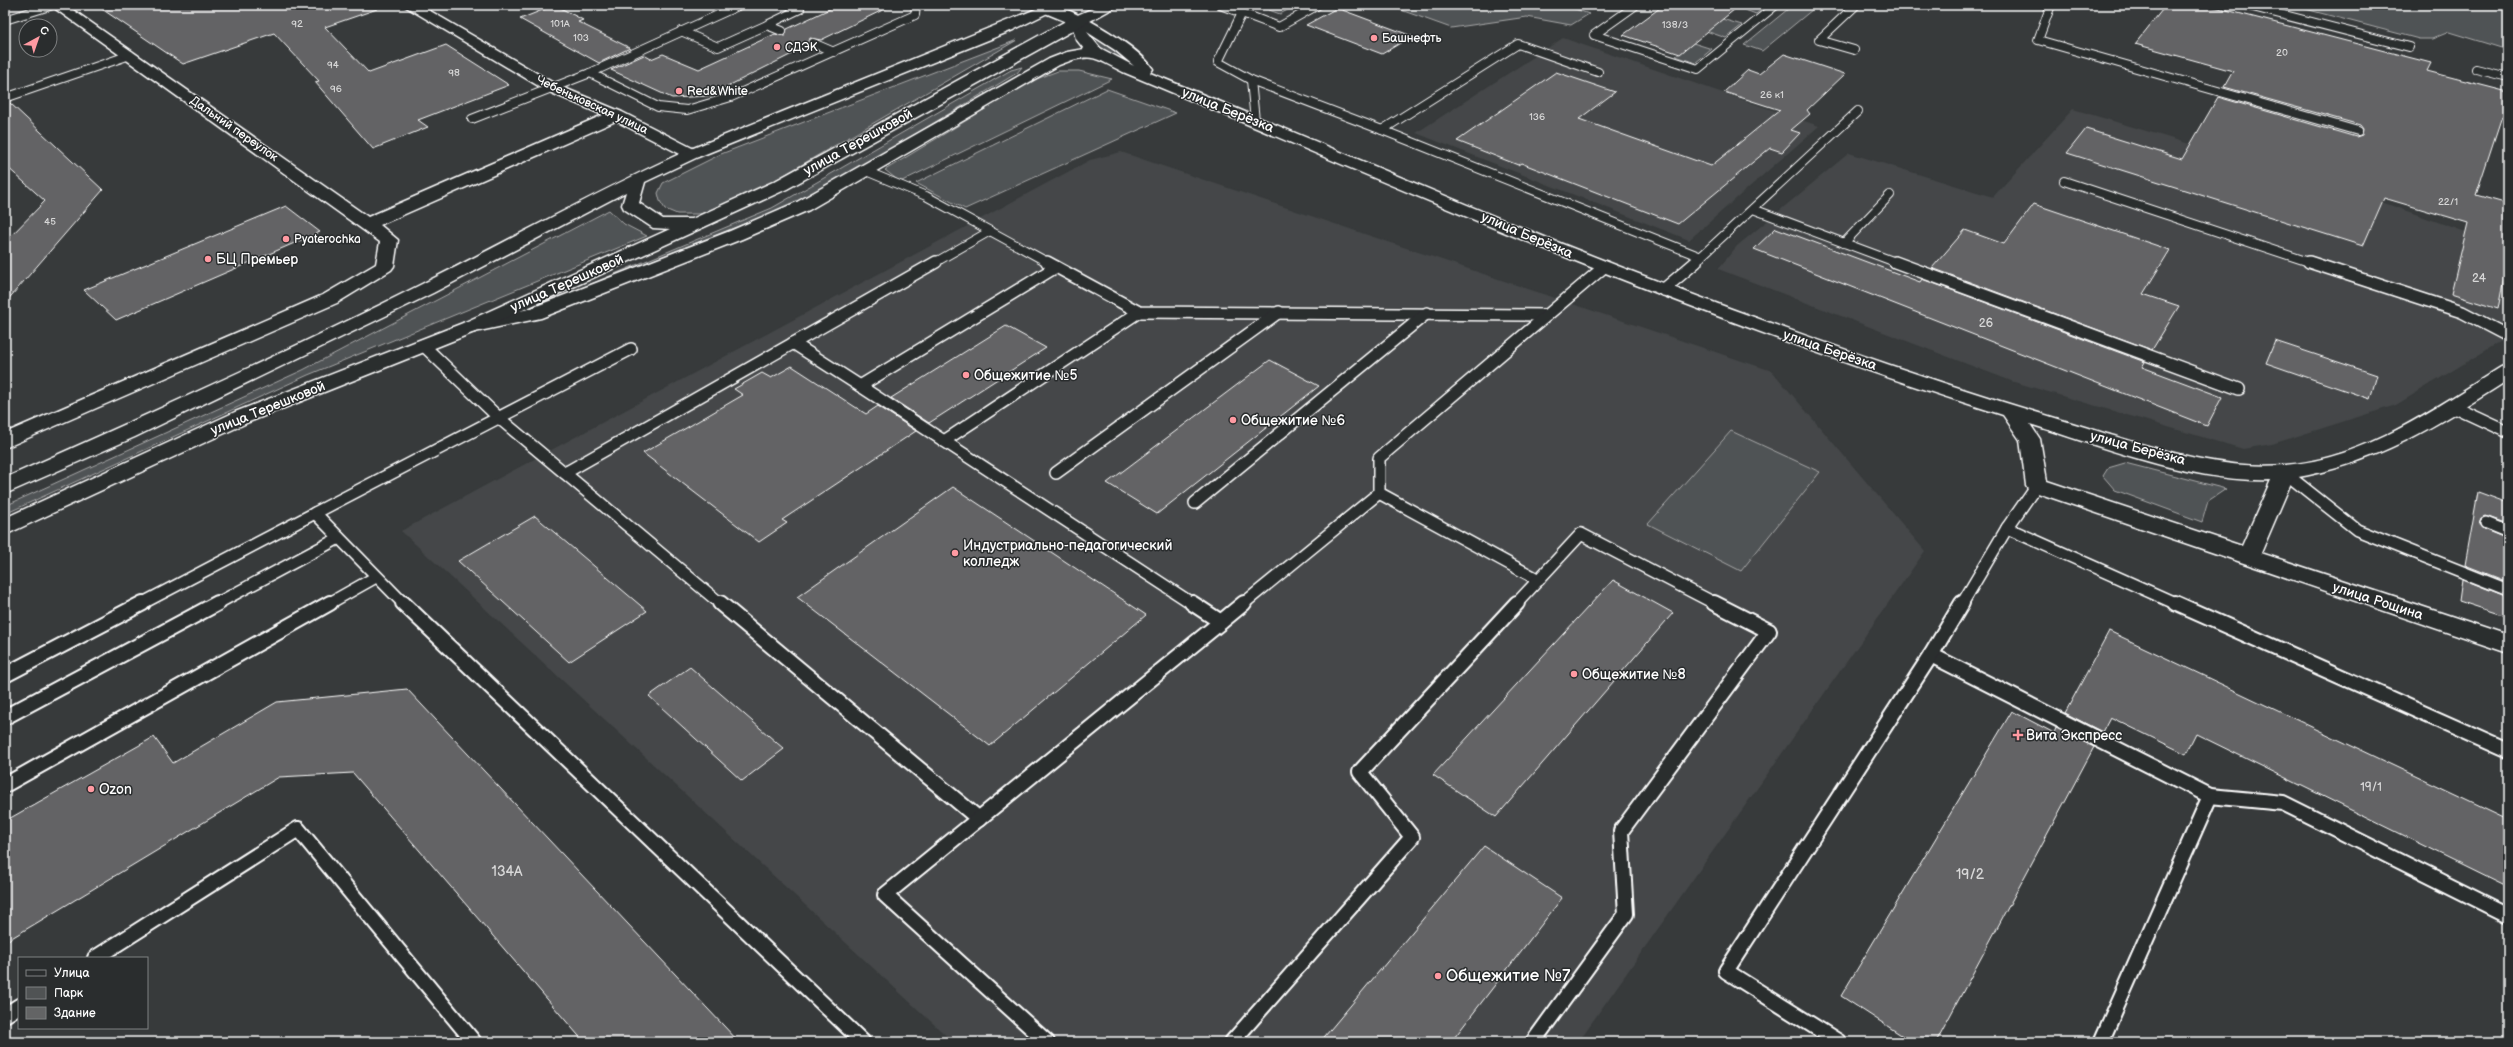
<svg xmlns="http://www.w3.org/2000/svg" width="2513" height="1047" font-family="'Balsamiq Sans',sans-serif">
<style>
.built{fill:#444748}
.green{fill:#505354;stroke:#a8a9aa}
.building{fill:#636465;stroke:#fff}
.lines{fill:none;stroke-linecap:round;stroke-linejoin:round}
.lane-far2-casing{stroke:#fff;stroke-width:10}
.lane-far1-casing{stroke:#fff;stroke-width:14}
.lane-casing{stroke:#fff;stroke-width:18}
.street-casing{stroke:#fff;stroke-width:3}
.secondary-casing{stroke:#fff;stroke-width:3}
.primary-casing{stroke:#fff;stroke-width:3}
.lane-far2{stroke:#2a2d2e;stroke-width:8}
.lane-far1{stroke:#2a2d2e;stroke-width:11}
.lane{stroke:#2a2d2e;stroke-width:14}
.street{fill:#2a2d2e;fill-rule:evenodd}
.secondary{fill:#2a2d2e;fill-rule:evenodd}
.primary{fill:#2a2d2e;fill-rule:evenodd}
.poi-dot{fill:#ff9aa2;stroke:#2a2d2e;stroke-width:1.5}
.labels{text-anchor:middle;dominant-baseline:central;stroke-width:3;stroke-linejoin:round;paint-order:stroke}
.far-number-label{font-size:10px;fill:#d8d8d8}
.far-poi-label{font-size:12px;fill:#fff;stroke:#2a2d2e;text-anchor:start}
.far-street-label{font-size:12px;fill:#fff;stroke:#2a2d2e}
.number-label{font-size:12px;fill:#d8d8d8}
.street-label{font-size:14px;fill:#fff;stroke:#2a2d2e}
.poi-label{font-size:14px;fill:#fff;stroke:#2a2d2e;text-anchor:start}
.near-number-label{font-size:14px;fill:#d8d8d8}
.near-poi-label{font-size:17px;fill:#fff;stroke:#2a2d2e;text-anchor:start}
</style>
<rect width="100%" height="100%" fill="#373a3b"/>
<filter id="ink" filterUnits="userSpaceOnUse"><feTurbulence type="fractalNoise" baseFrequency=".025" numOctaves="2"/><feDisplacementMap in="SourceGraphic" scale="8" xChannelSelector="R" yChannelSelector="G"/><feConvolveMatrix kernelMatrix="1 2 1 2 8 2 1 2 1" color-interpolation-filters="sRGB"/></filter>
<g filter="url(#ink)">
<g class="built">
<path d="M1563 38 1819 126 1689 240 1416 133Z"/>
<path d="M2073 109 2373 199 2508 247V337L2396 405 2272 444 2243 449 2014 382 1718 269 1737 246 1849 153 1993 197Z"/>
<path d="M1121 152 1772 371 1925 551 1578 1042H953L401 531 1090 160Z"/>
</g>
<g class="green">
<path d="M1255 5H1297L1280 14Z"/>
<path d="M1387 5H1564L1589 14 1571 25 1527 17 1451 28Z"/>
<path d="M1740 5H1767L1756 14 1737 7Z"/>
<path d="M1793 5H1818L1762 51 1744 45Z"/>
<path d="M2290 5H2508V50L2449 32 2432 39H2419Z"/>
<path d="M1722 19 1742 25 1726 38 1706 31Z"/>
<path d="M1094 37 1136 66 1133 67 1087 39Z"/>
<path d="M1017 40 770 183 725 205 700 214H677L665 209 660 201 658 193 663 183 721 154Z"/>
<path d="M1693 43 1712 49 1695 63 1676 56Z"/>
<path d="M1022 67 1017 73 824 189 776 211 538 306 772 208 1011 70Z"/>
<path d="M1058 71H1079L1112 79 900 182 885 170 1031 81Z"/>
<path d="M1107 89 1176 113 965 209 916 183Z"/>
<path d="M609 210 624 224 647 236 308 375 5 514V506L303 370Z"/>
<path d="M1731 431 1820 472 1741 571 1648 524Z"/>
<path d="M2125 463 2226 489 2208 501 2202 522 2115 490 2103 476 2108 468Z"/>
</g>
<g class="building">
<path d="M96 5H376L377 9 325 27 369 73 446 45 509 85 418 120 428 127 373 149 315 82 319 81 274 33 183 64Z"/>
<path d="M555 5 583 20 578 22 630 48 599 63 520 19Z"/>
<path d="M838 5H893L821 40 810 38 808 46 708 96 672 98 611 70 644 55 651 59 663 54 699 69 775 34 785 36 787 29Z"/>
<path d="M1664 5H1740L1680 54 1623 35Z"/>
<path d="M2166 5H2207L2431 63 2427 71 2508 92V117L2502 116 2476 195 2508 204V257L2498 309 2451 294 2468 223 2384 198 2363 246 2067 153 2086 129 2182 159 2218 97 2356 137 2362 135 2363 129 2360 125 2224 87 2233 71 2135 44Z"/>
<path d="M1337 8 1412 36 1382 54 1306 25Z"/>
<path d="M1784 54 1845 74 1807 110 1810 114 1791 130 1800 133 1782 152 1770 148 1678 224 1521 163 1518 165 1457 141 1556 72 1615 92 1579 119 1711 166 1780 110 1724 92 1748 70 1759 74Z"/>
<path d="M10 103 103 190 5 303V242L45 201 5 165V104Z"/>
<path d="M2034 204 2170 250 2143 294 2179 306 2152 350 1932 268 1965 230 2004 244Z"/>
<path d="M286 206 320 232 116 320 84 290Z"/>
<path d="M1776 228 1920 282 1922 279 2145 362 2142 367 2222 397 2207 426 1754 249Z"/>
<path d="M1006 326 1046 348 929 423 891 398Z"/>
<path d="M2275 341 2377 375 2370 399 2266 363Z"/>
<path d="M1270 360 1319 386 1157 514 1107 483Z"/>
<path d="M792 366 866 414 878 406 916 431 782 520 787 523 759 542 643 453 743 395 734 389 762 373 771 378Z"/>
<path d="M953 487 1146 615 990 746 797 597Z"/>
<path d="M2478 492 2508 503V524L2485 516 2481 518 2479 524 2483 529 2508 539V582L2465 565Z"/>
<path d="M535 516 647 611 569 662 458 561Z"/>
<path d="M2462 579 2508 597V617L2459 601Z"/>
<path d="M1613 580 1673 613 1496 817 1433 775Z"/>
<path d="M2109 631 2508 820V887L2196 734 2186 754 2110 717 2102 732 2065 713Z"/>
<path d="M690 667 784 749 742 781 649 696Z"/>
<path d="M407 689 436 720 739 1042H584L353 773 279 777 5 942V821L154 737 173 763 277 702Z"/>
<path d="M2012 711 2054 733 2056 728 2094 747 1936 1042H1912L1841 996Z"/>
<path d="M1484 846 1562 898 1451 1042H1320Z"/>
</g>
<g class="lines">
<defs>
<g id="lane-far2">
<path d="M1220 5 1242 13"/>
<path d="M1318 5 1279 27 1242 13 1218 62 1251 80 1382 130"/>
<path d="M1636 5 1594 35 1698 69 1776 5"/>
<path d="M2051 5 2038 40 2358 131"/>
<path d="M2245 5 2409 47"/>
<path d="M5 20 53 5"/>
<path d="M681 31 718 47 767 25"/>
<path d="M782 31 767 25 800 9 789 5"/>
<path d="M813 43 834 52"/>
<path d="M1854 50 1819 40 1856 5"/>
<path d="M2476 69 2508 77"/>
<path d="M1598 72 1518 44 1382 130 1701 257"/>
<path d="M590 73 658 107 687 110 731 97 915 15 916 5"/>
<path d="M1251 80 1255 121"/>
<path d="M5 98 130 55"/>
<path d="M472 119 590 73 740 5"/>
<path d="M866 171 926 196 1049 263"/>
<path d="M2064 181 2312 263"/>
<path d="M1753 209 1898 263"/>
<path d="M1844 243 1890 195"/>
<path d="M934 263 990 231"/>
<path d="M1694 263 1858 111"/>
</g>
<g id="lane-far1">
<path d="M1047 262 1139 312 1547 315"/>
<path d="M1895 262 2239 389"/>
<path d="M2309 262 2462 312 2508 336"/>
<path d="M1663 290 1696 262"/>
<path d="M1139 312 944 441 1193 604"/>
<path d="M793 343 860 386"/>
<path d="M423 345 499 418 721 604"/>
<path d="M2452 406 2508 432"/>
<path d="M944 441 860 386 1056 267"/>
<path d="M565 473 936 262"/>
<path d="M1056 473 1279 312"/>
<path d="M2285 473 2357 530 2508 590"/>
<path d="M1379 493 1539 580"/>
<path d="M1195 503 1427 313"/>
<path d="M2486 523 2508 532"/>
<path d="M2007 528 2177 604"/>
<path d="M141 604 315 513"/>
<path d="M216 604 339 538"/>
<path d="M328 604 376 577"/>
<path d="M404 604 315 513 631 349"/>
<path d="M1243 604 1379 493V458L1604 267"/>
<path d="M1516 604 1581 534 1716 604"/>
<path d="M1962 604 2007 528 2037 485"/>
</g>
<g id="lane">
<path d="M403 603 863 1042"/>
<path d="M720 603 979 819"/>
<path d="M2175 603 2508 751"/>
<path d="M1221 622 1244 603"/>
<path d="M1931 655 2210 796 2283 803 2508 915"/>
<path d="M5 675 143 603"/>
<path d="M5 717 218 603"/>
<path d="M5 785 330 603"/>
<path d="M95 958 298 829 474 1042"/>
<path d="M5 1015 19 1006"/>
<path d="M1047 1042 885 895 1221 622 1192 603"/>
<path d="M1232 1042 1412 837 1360 772 1517 603"/>
<path d="M1533 1042 1626 914 1621 831 1769 631 1714 603"/>
<path d="M1839 1042 1726 971 1931 655 1962 603"/>
<path d="M2101 1042 2210 796"/>
</g>
<path id="street" d="M50 5H66L368 217 603 115 547 91 403 5H420L557 85 622 112 698 151 700 154 692 159 686 157 616 121 380 225 398 240 394 266 391 270 337 303 5 448V433L323 295 376 264 380 242Z"/>
<path id="secondary" d="M1031 5C1037 5 1044 4 1050 5 1075 8 1139 47 1153 69L1150 73C1284 127 1417 185 1552 240 1700 299 1851 354 2003 402 2038 413 2073 423 2107 434 2165 451 2224 470 2285 465 2365 459 2435 408 2501 367L2508 365V380C2440 424 2374 465 2293 478L2261 553 2508 635V653L2029 490 2026 485 2020 440 2003 415C1847 366 1694 309 1543 248 1402 191 1263 130 1123 72 1093 57 1092 52 1059 65L809 210 742 239 541 318 470 333 463 331 461 327 463 323 529 309 730 231 797 202 1049 59 1067 52 1084 49 1076 39 1072 24 1033 8ZM1087 32 1115 50 1134 66 1100 48ZM2030 424C2102 447 2195 483 2271 480L2242 546 2047 481 2040 439Z"/>
<path id="primary" d="M1046 5H1064L1013 30 698 157 645 182 639 203 663 219H692L775 181 1073 17 1100 5H1119L787 189 477 331 249 422 5 535V518L235 412 463 323 670 229 653 228 624 209 622 205 626 192 433 293 135 437 5 494V478C145 416 285 353 422 284 510 240 596 192 686 151Z"/>
</defs>
<use href="#lane-far2" class="lane-far2-casing"/>
<use href="#lane-far1" class="lane-far1-casing"/>
<use href="#lane" class="lane-casing"/>
<use href="#street" class="street-casing"/>
<use href="#secondary" class="secondary-casing"/>
<use href="#primary" class="primary-casing"/>
<use href="#lane-far2" class="lane-far2"/>
<use href="#lane-far1" class="lane-far1"/>
<use href="#lane" class="lane"/>
<use href="#street" class="street"/>
<use href="#secondary" class="secondary"/>
<use href="#primary" class="primary"/>
</g>
</g>
<g class="poi-dot">
<circle cx="1374" cy="38" r="4"/>
<circle cx="777" cy="47" r="4"/>
<circle cx="679" cy="91" r="4"/>
<circle cx="286" cy="239" r="4"/>
<circle cx="208" cy="259" r="4"/>
<circle cx="966" cy="375" r="4"/>
<circle cx="1233" cy="420" r="4"/>
<circle cx="955" cy="553" r="4"/>
<circle cx="1574" cy="674" r="4"/>
<path d="M2016 729h4v4h4v4h-4v4h-4v-4h-4v-4h4z"/>
<circle cx="91" cy="789" r="4"/>
<circle cx="1438" cy="976" r="4"/>
</g>
<g class="labels">
<g class="far-number-label">
<text x="297" y="24">92</text>
<text x="560" y="24">101А</text>
<text x="1675" y="25">138/3</text>
<text x="581" y="38">103</text>
<text x="2282" y="53">20</text>
<text x="333" y="65">94</text>
<text x="454" y="73">98</text>
<text x="336" y="89">96</text>
<text x="1772" y="95">26 к1</text>
<text x="1537" y="117">136</text>
<text x="2448" y="202">22/1</text>
<text x="50" y="222">45</text>
</g>
<g class="far-poi-label">
<text x="1382" y="38">Башнефть</text>
<text x="785" y="47">СДЭК</text>
<text x="687" y="91">Red&amp;White</text>
<text x="294" y="239">Pyaterochka</text>
</g>
<g class="far-street-label">
<text transform="translate(592 105) rotate(25)">Чебеньковская улица</text>
<text transform="translate(234 129) rotate(35)">Дальний переулок</text>
</g>
<g class="number-label">
<text x="2479" y="278">24</text>
<text x="1986" y="323">26</text>
<text x="2371" y="787">19/1</text>
</g>
<g class="street-label">
<text transform="translate(1228 110) rotate(22)">улица Берёзка</text>
<text transform="translate(858 142) rotate(-29)">улица Терешковой</text>
<text transform="translate(1527 235) rotate(23)">улица Берёзка</text>
<text transform="translate(567 283) rotate(-24)">улица Терешковой</text>
<text transform="translate(1830 350) rotate(19)">улица Берёзка</text>
<text transform="translate(268 408) rotate(-22)">улица Терешковой</text>
<text transform="translate(2138 448) rotate(15)">улица Берёзка</text>
<text transform="translate(2378 601) rotate(18)">улица Рощина</text>
</g>
<g class="poi-label">
<text x="216" y="259">БЦ Премьер</text>
<text x="974" y="375">Общежитие №5</text>
<text x="1241" y="420">Общежитие №6</text>
<text x="963" y="545">Индустриально-педагогический<tspan x="963" dy="16">колледж</tspan></text>
<text x="1582" y="674">Общежитие №8</text>
<text x="2026" y="735">Вита Экспресс</text>
<text x="99" y="789">Ozon</text>
</g>
<g class="near-number-label">
<text x="507" y="871">134А</text>
<text x="1970" y="874">19/2</text>
</g>
<g class="near-poi-label">
<text x="1446" y="976">Общежитие №7</text>
</g>
</g>
<rect width="2513" height="1047" fill="none" stroke="#2a2d2e" stroke-width="20"/>
<rect x="10" y="10" width="2493" height="1027" fill="none" stroke="#fff" stroke-width="1.5" filter="url(#ink)"/>
<rect x="18" y="957" width="130" height="72" fill="#2a2d2e" stroke="#7f8182"/>
<rect x="26" y="970" width="20" height="6" fill="#2a2d2e" stroke="#7f8182"/>
<text x="54" y="977" font-size="12" fill="#ffffff">Улица</text>
<rect x="26" y="987" width="20" height="12" fill="#505354" stroke="#7f8182"/>
<text x="54" y="997" font-size="12" fill="#ffffff">Парк</text>
<rect x="26" y="1007" width="20" height="12" fill="#636465" stroke="#7f8182"/>
<text x="54" y="1017" font-size="12" fill="#ffffff">Здание</text>
<g transform="translate(38 38) rotate(40)"><circle r="19" fill="#2a2d2e" stroke="#7f8182"/>
<path d="M0-3L7 15L0 10L-7 15Z" fill="#ff9aa2"/>
<text y="-6" font-size="11" font-weight="bold" text-anchor="middle" fill="#ffffff">С</text>
</g>
</svg>
